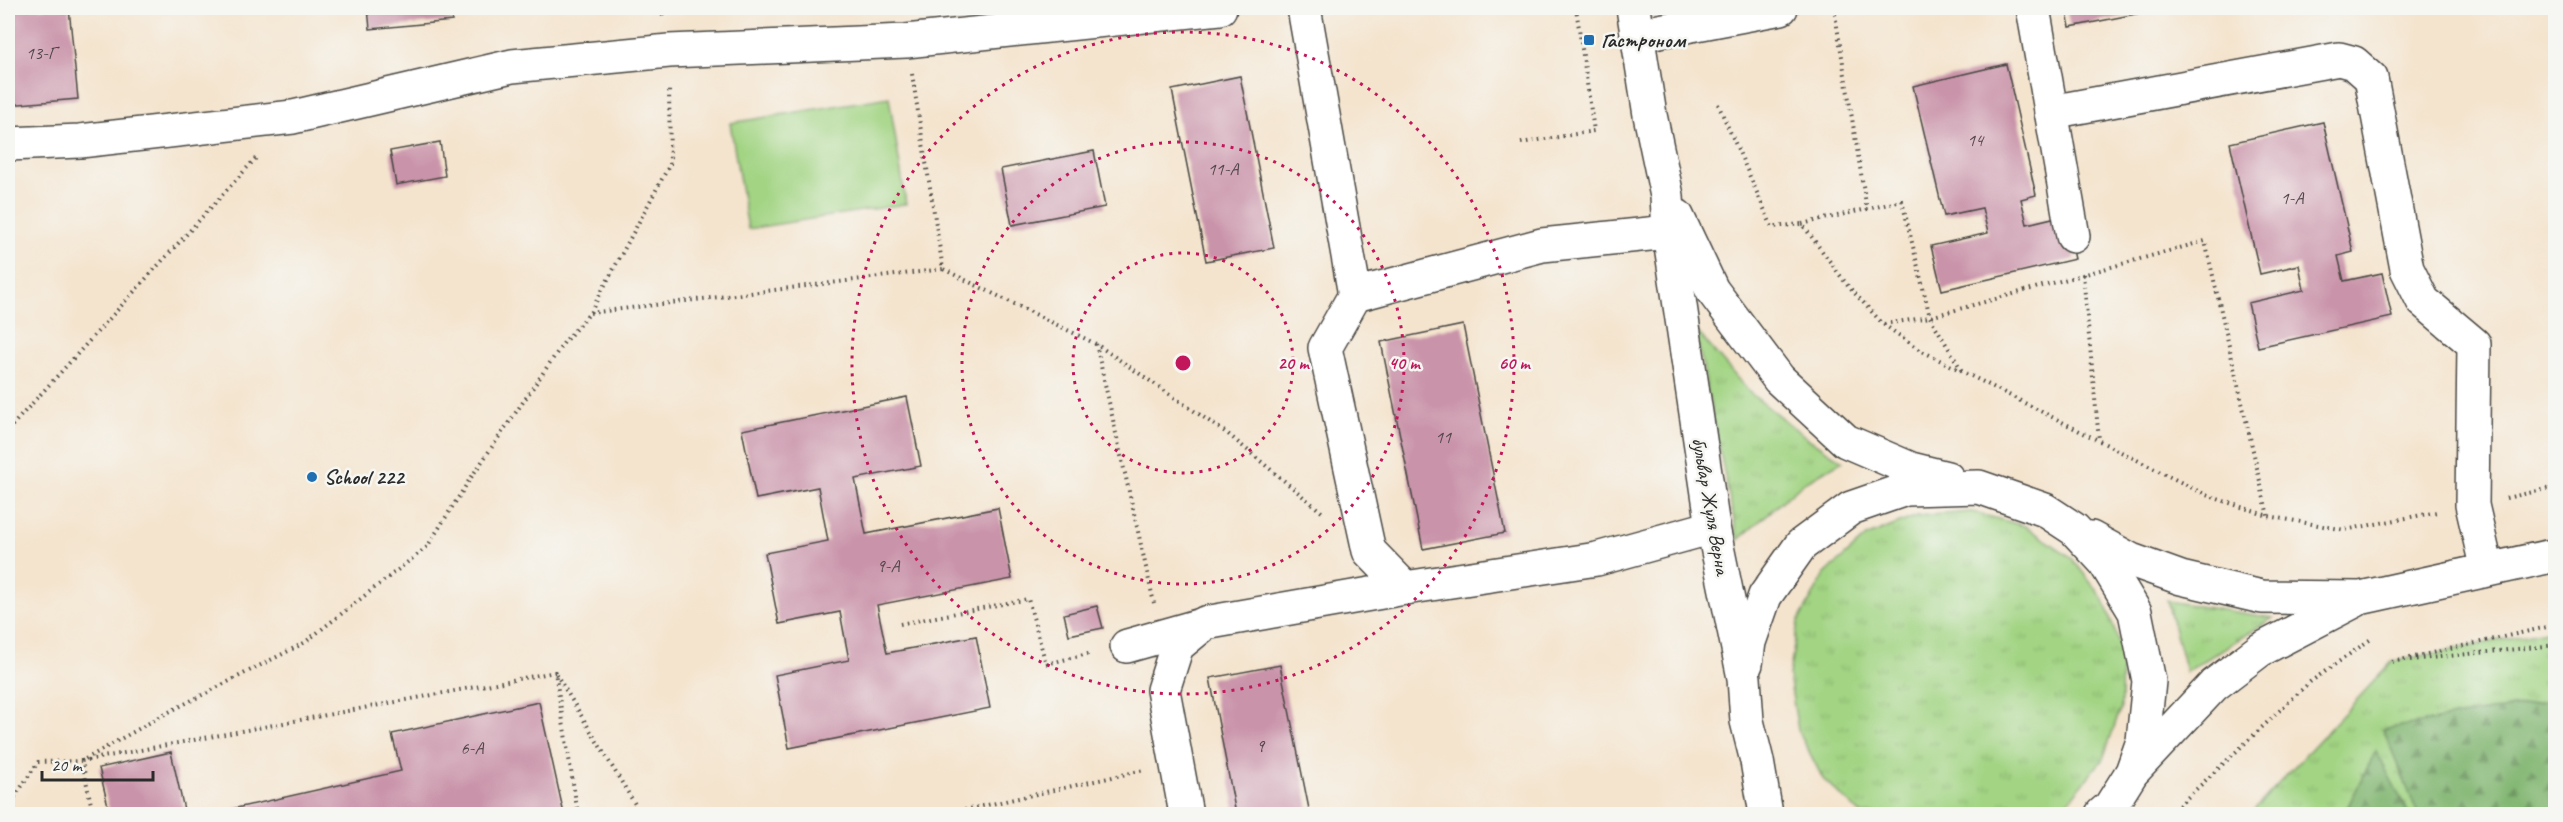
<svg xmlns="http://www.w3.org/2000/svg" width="2563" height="822" font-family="Caveat,sans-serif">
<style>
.grass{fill:url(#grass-tufts);stroke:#668057;stroke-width:1.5}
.forest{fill:url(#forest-firs);stroke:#56704e;stroke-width:1.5}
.green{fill:#a2d483;stroke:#668057;stroke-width:1.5}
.building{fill:#c993a9}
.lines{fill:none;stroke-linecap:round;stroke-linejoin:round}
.minor-casing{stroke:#494743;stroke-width:36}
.path{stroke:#494743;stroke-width:4;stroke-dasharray:1.5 4.5;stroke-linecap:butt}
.minor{stroke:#fff;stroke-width:33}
.ring{fill:none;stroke:#c2185b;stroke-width:3;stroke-dasharray:3 6}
.poi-dot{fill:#1f6fb2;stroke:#f6f6f2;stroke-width:2}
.labels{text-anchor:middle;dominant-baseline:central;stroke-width:5;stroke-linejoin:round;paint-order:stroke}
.number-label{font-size:18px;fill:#52454a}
.poi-label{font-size:21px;font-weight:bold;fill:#2b2b2b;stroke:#f6f6f2;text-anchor:start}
.street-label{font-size:21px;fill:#2b2b2b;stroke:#f6f6f2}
.centre{fill:#c2185b;stroke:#f6f6f2;stroke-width:3}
.ring-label{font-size:18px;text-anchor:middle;font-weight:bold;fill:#c2185b;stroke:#f6f6f2;stroke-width:5;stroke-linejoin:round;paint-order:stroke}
</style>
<defs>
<pattern id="grass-tufts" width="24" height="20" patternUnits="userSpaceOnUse" patternTransform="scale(1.5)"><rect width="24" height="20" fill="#a2d483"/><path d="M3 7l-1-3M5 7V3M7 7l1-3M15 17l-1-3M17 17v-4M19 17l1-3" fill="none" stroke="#8cb671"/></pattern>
<pattern id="forest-firs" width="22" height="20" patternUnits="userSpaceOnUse" patternTransform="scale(1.5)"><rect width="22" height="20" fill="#81b671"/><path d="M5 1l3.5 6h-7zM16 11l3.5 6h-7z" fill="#6a945d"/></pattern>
</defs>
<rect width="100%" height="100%" fill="#f6f6f2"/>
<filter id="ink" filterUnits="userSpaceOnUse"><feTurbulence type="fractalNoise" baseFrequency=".0167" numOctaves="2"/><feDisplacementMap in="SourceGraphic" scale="12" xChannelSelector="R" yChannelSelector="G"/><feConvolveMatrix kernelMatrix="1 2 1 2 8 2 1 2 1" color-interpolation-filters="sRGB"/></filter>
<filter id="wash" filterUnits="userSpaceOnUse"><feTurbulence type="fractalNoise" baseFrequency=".008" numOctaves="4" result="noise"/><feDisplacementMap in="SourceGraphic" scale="24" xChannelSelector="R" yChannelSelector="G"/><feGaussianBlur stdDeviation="1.35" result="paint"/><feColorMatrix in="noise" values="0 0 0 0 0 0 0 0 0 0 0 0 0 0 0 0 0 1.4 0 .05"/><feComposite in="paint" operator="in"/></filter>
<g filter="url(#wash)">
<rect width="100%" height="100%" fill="#f4e4ce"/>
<g class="grass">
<path d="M1695 329 1750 393 1807 438 1843 461 1803 483 1738 540Z"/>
<path d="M1972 512 2025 526 2071 557 2104 600 2122 652 2121 707 2103 759 2068 802 2048 814H1861L1823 779 1798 730 1789 676 1798 622 1825 574 1866 537 1917 516Z"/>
<path d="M2167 601 2273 618 2186 672Z"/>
<path d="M2555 629V814H2250L2392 662Z"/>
</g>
<g class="forest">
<path d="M2555 700V811L2540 814H2418L2383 729Z"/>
<path d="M2376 751 2409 814H2344Z"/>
</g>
<path class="green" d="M889 97 906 204 748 229 730 123Z"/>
<g id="blocks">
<g class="building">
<path d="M8 8H69L78 99 8 105Z"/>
<path d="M368 8H450L452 21 370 29Z"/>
<path d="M2066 8H2161V9L2070 27Z"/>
<path d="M2006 64 2036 195 2021 199 2027 224 2065 215 2075 259 1942 290 1931 246 1988 233 1982 208 1944 216 1913 86Z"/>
<path d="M1240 76 1274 248 1206 261 1172 90Z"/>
<path d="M2323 122 2353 252 2338 256 2344 281 2382 273 2392 317 2258 347 2248 303 2304 290 2299 265 2260 274 2230 143Z"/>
<path d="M440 142 445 176 396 185 390 151Z"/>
<path d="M1094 151 1105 207 1012 225 1001 169Z"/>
<path d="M1463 325 1505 533 1423 549 1381 342Z"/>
<path d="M907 397 921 466 855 479 866 534 998 508 1012 579 877 605 887 653 976 636 990 708 789 748 775 675 849 660 840 612 779 624 765 553 828 541 818 487 756 499 742 430Z"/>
<path d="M1097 606 1103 628 1069 635 1064 614Z"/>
<path d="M1280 665 1310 814H1236L1210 678Z"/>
<path d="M539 702 564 814H210L401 771 392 734Z"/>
<path d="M171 752 185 814H110L99 768Z"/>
</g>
</g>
</g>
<g filter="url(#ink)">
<use href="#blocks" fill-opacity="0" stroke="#494743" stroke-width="1.5"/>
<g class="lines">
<defs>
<g id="minor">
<path d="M1304 8 1355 295"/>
<path d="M1633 8 1650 115 1667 196 1669 232 1713 527 1744 678 1747 721 1757 761 1766 814"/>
<path d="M2033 8 2073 236"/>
<path d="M1638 35 1781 8"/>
<path d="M2051 112 2339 59 2354 63 2371 78 2407 269 2423 301 2474 344 2472 505 2487 570"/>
<path d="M8 144 80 141 293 117 512 66 669 51 906 41 1220 8"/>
<path d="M1677 216 1712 290 1779 379 1846 441 1911 469 1947 478"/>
<path d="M2091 538 2131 560 2181 578 2262 597 2360 598 2556 555"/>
<path d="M1405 588 1369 551 1325 348 1355 295 1542 245 1669 232"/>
<path d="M1127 646 1201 625"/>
<path d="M1746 664 1749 642 1765 596 1801 545 1851 508 1906 489 1979 487 2045 510 2074 529 2104 561 2135 612 2149 681 2143 741 2132 772 2110 807 2102 814"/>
<path d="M2135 769 2214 685 2260 650 2356 600"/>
<path d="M1186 814 1163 690 1177 646 1205 623 1405 588 1597 559 1713 527"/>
</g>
</defs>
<use href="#minor" class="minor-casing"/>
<g class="path">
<path d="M661 8 663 17"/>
<path d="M1834 8 1867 210"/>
<path d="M912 74 943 269 1096 344 1228 434 1324 514"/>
<path d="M1718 104 1772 227 1802 224 1848 286 1883 324 1920 350 2206 495 2268 516 2345 530 2437 512"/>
<path d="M1521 143 1594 131 1576 8"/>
<path d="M1802 224 1902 201 1930 317 1962 371"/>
<path d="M2083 274 2099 440"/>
<path d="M590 313 943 269"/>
<path d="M1884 324 1930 317 2205 241 2268 516"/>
<path d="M1096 344 1154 603"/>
<path d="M8 430 256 158"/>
<path d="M2506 498 2556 487"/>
<path d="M900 624 1028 599 1046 664 1092 653"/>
<path d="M2410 660 2556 645"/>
<path d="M2392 662 2556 625"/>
<path d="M556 674 641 814"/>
<path d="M8 807 38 762 82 761 163 715 304 643 427 547 470 479 565 341 590 313 670 164 669 87"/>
<path d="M93 814 82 761 555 672 578 814"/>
<path d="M947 814 1144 770"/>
<path d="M2170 814 2310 682 2371 639"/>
</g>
<use href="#minor" class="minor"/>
</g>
</g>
<g class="ring">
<circle cx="1183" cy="363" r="110"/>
<circle cx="1183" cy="363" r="221"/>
<circle cx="1183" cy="363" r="331"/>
</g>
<g class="poi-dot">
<rect x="1583" y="34" width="12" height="12" rx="3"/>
<circle cx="312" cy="477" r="6"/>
</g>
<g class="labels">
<g class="number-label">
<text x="41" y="53">13-Г</text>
<text x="1975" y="140">14</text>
<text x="1223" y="169">11-А</text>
<text x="2292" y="198">1-А</text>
<text x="1443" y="437">11</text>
<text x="888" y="566">9-А</text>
<text x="1260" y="746">9</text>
<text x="472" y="748">6-А</text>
</g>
<g class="poi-label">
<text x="1601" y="40">Гастроном</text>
<text x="324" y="477">School 222</text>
</g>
<g class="street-label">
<text transform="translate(1711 506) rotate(80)">бульвар Жуля Верна</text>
</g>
</g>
<circle cx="1183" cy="363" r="9" class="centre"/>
<g class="ring-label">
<text x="1293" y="369">20 m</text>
<text x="1404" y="369">40 m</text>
<text x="1514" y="369">60 m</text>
</g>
<rect width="2563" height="822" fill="none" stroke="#f6f6f2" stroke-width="30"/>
<path d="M42 771v9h111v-9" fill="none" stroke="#2b2b2b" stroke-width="3"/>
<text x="51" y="771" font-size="18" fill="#2b2b2b" stroke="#f6f6f2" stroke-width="4.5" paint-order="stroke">20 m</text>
</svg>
